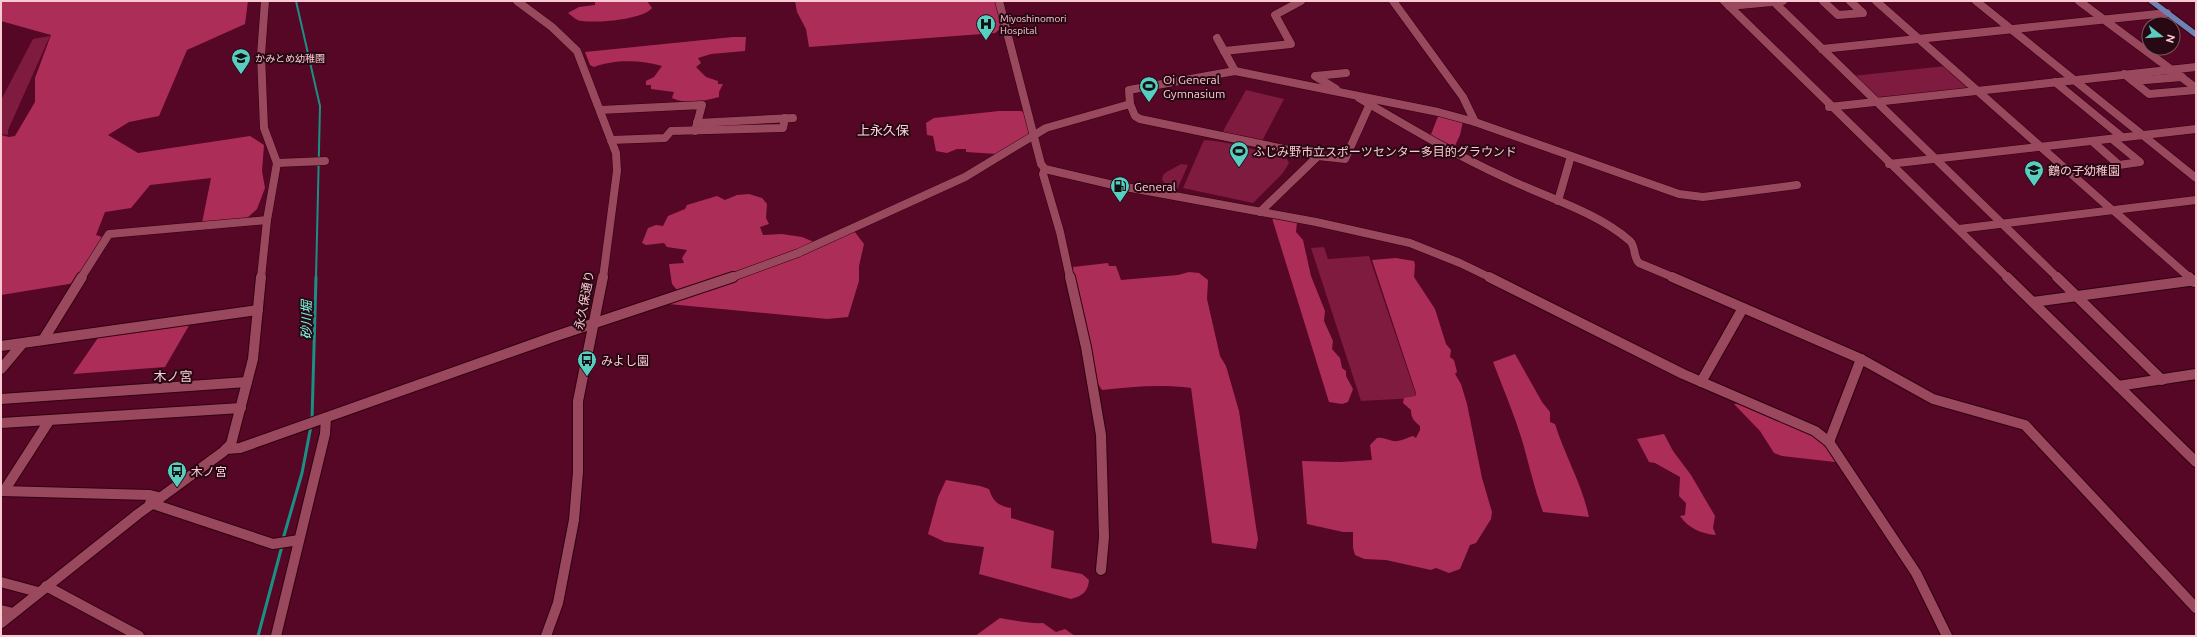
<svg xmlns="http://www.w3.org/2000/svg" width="2197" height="637" font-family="Ubuntu,'Noto Sans JP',sans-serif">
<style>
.green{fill:#7f1b3e}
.forest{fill:#ac2e58}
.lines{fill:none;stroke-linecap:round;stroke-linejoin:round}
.stream-far1{stroke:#1a9085;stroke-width:2}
.stream{stroke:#1a9085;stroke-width:3}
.minor-far1-casing{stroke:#310010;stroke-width:9}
.minor-casing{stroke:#310010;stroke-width:12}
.major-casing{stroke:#310010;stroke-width:2}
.minor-far1{stroke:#99485e;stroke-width:8}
.minor{stroke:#99485e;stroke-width:10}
.major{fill:#7082b3;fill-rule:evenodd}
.labels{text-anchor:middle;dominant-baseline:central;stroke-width:4;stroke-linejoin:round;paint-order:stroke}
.far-poi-label{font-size:10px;fill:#facad3;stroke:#280812;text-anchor:start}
.poi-label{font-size:12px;fill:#facad3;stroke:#280812;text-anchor:start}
.street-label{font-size:12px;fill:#facad3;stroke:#280812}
.neighbourhood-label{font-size:13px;fill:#fad4db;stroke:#280812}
.water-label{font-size:13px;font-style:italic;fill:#7afaeb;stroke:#280812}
</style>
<rect width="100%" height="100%" fill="#550725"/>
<g class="green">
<path d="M50 36 8 130V135L1 134V100L33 39Z"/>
<path d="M1946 66 1973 90 1878 101 1852 76Z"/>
<path d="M1246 90 1284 99 1261 143 1222 133Z"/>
<path d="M1204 140C1232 142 1260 151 1287 159L1289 163 1283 173 1253 203 1183 188Z"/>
<path d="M1181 164 1188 165 1177 190 1168 187 1162 180 1163 175C1167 171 1176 167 1181 164Z"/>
<path d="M1324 247 1328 259 1369 256 1417 398 1361 401 1311 248Z"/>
</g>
<g class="forest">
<path d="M1 1H248L245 24 187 50 159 116 129 122 108 135 138 153 250 136 264 145 262 171 265 188 257 209 247 218 202 223 211 178 150 185 131 208 105 212 96 235 102 237 75 283 1 295V135L9 137 15 136 35 102V78L51 35 1 21Z"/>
<path d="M595 1H647L652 8C642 20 597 23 582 21 577 21 572 16 568 13L579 7 595 5Z"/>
<path d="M795 1H996C1000 13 1008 25 995 33L809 47 806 29 797 12Z"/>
<path d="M733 37H746L745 51 711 54 698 58 701 63 696 67 706 77 718 81V84H723L719 92V97C704 101 687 105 672 98L674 92 651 89V85H646V81L654 77 662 66C642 60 614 59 594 67L590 65 585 52Z"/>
<path d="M999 111H1021L1025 113 1031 134 997 154 966 152V149H957L947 153 936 151 933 136 927 135 926 123 934 118Z"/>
<path d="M1439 114 1463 121 1460 135 1453 150 1430 137Z"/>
<path d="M749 194 762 198 767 204 766 218 769 224 760 227 763 235 782 234 802 237 814 242 854 231 864 244 859 266V281L848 317 827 319 647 302 677 290 672 284 669 264 684 263 682 258 687 250 667 247 664 243 646 245 642 243 648 228 656 225 663 226 668 216 685 209 687 205 717 196 725 200 737 195Z"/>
<path d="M1272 218 1297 222 1296 232 1303 240 1311 276 1325 311 1324 321 1333 341 1332 349 1340 358 1342 368 1346 371V376L1353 389 1348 402 1342 404 1329 402Z"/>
<path d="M1396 258 1414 261 1415 265 1414 277 1435 309 1446 344 1451 350 1450 357 1454 360 1457 372 1455 374 1461 384 1467 404 1482 478 1492 512 1491 519 1476 543 1470 545 1460 569 1449 573 1436 568 1431 570 1386 560 1364 559 1355 555 1353 548V532H1343L1307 524 1302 461 1340 462 1372 460 1370 445 1377 438C1384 437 1387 440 1393 441 1400 442 1406 438 1413 436L1416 438 1420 430V426C1414 421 1411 418 1411 410L1403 403 1404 398 1416 396V393L1372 260Z"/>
<path d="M1108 263 1109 266H1116L1121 280 1178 275 1189 272 1199 273 1208 280 1207 299 1220 356 1226 366 1239 411 1256 527 1258 539 1256 549 1212 543 1191 388C1161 384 1131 387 1102 390 1092 377 1095 358 1090 342 1085 323 1079 303 1075 282 1073 277 1074 272 1073 267Z"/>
<path d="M191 322 165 367 73 374 100 335Z"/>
<path d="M1515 354 1542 402 1550 412V422L1555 424C1565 456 1582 484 1589 517L1543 512C1534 488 1529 464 1522 440 1514 414 1503 388 1493 362Z"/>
<path d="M1740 403 1816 434 1835 457V462L1782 456 1774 453 1760 431 1734 404Z"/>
<path d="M1664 434 1673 451 1691 475 1715 516 1713 528 1716 535C1702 534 1688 528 1680 516L1685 515 1686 503 1679 496 1680 477 1655 463 1649 462 1637 439Z"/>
<path d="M946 480 980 486 989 489C993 502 999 506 1011 508V518L1054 531 1051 568 1082 574 1089 580C1088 592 1082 596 1071 599L979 574 984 547 945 542 928 534 938 497Z"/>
<path d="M1000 618C1011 620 1033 624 1043 623L1056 632 1065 629 1075 636H975Z"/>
</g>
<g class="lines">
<path class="stream-far1" d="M296 1 320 106 316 278"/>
<g class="stream">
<path d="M312 419 316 277"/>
<path d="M283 539 302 473 311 426"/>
<path d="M258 636 282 546"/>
</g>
<defs>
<g id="minor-far1">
<path d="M517 1 552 27 577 51 616 153 617 171 603 278"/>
<path d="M999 1 1041 164 1045 169 1109 184 1316 222 1410 243 1460 263 1491 278"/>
<path d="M1393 1 1463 97 1475 122"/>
<path d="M1724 1 2008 278"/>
<path d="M1773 1 2058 278"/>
<path d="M1823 1 1838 15 1863 13 1850 1"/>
<path d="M1876 1 2112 210"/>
<path d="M1976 1 2196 178"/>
<path d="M2079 1 2196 88"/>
<path d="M1729 6 1783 1"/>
<path d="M1217 38 1235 71"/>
<path d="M1822 49 2167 13"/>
<path d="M1224 51 1291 44 1275 15 1301 1"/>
<path d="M2124 74 2149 94 2196 90"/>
<path d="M2133 81 2182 77"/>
<path d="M2055 82 2122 137"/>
<path d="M1336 89 1315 76 1346 73"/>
<path d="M1359 98C1407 126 1455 155 1506 178 1545 197 1597 212 1630 241 1636 247 1633 257 1639 263L1675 278"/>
<path d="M1130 104 1135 116 1140 119 1318 156"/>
<path d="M1829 107 2196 67"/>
<path d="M600 110 702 105 695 131"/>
<path d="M697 123 793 118"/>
<path d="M611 140 665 138 671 131 783 128 785 118"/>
<path d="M2092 141 2119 165 2140 162 2112 139"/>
<path d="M277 163 325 161"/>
<path d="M1889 164 2196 129"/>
<path d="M1045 169 1043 174 1060 232 1070 278"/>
<path d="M1558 201 1571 156"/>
<path d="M2113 210 2190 278"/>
<path d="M1260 212 1318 156 1345 159 1369 106"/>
<path d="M1959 229 2196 200"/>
<path d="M81 278 109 234 267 220"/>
<path d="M261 278 267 220 277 163 264 128 261 55 265 1"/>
<path d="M730 278 798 253 965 177 1046 128 1130 104 1129 90 1235 71 1438 112 1475 122 1679 194 1703 197 1797 185"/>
</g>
<g id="minor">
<path d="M1070 277 1086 347 1101 435 1104 537 1101 570"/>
<path d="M1489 277 1683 374 1815 431 1829 442 1916 573 1947 636"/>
<path d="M1672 277 1861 359 1933 399 2025 425 2196 608"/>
<path d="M2007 277 2196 462"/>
<path d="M2057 277 2162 380"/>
<path d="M2189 277 2194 282"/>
<path d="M2033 302 2196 280"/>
<path d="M43 340 82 277"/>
<path d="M1 346 258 310"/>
<path d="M1 369 22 344"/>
<path d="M1701 382 1743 308"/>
<path d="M2118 386 2196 374"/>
<path d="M1 399 247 382"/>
<path d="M1 423 241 408"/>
<path d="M1829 442 1861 359"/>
<path d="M226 449 240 448 553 337 733 277"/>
<path d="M1 491 150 495 158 497"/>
<path d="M4 491 49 421"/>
<path d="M150 503 273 544 299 540"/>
<path d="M1 582 38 592"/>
<path d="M46 586 139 636"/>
<path d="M1 610 13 613"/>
<path d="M1 623 138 514 223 452 231 444 253 359 261 277"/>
<path d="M276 636 325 434 326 418"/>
<path d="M546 636 558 603 574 520 578 472V401L603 277"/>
</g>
<path id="major" d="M2147 1H2156L2196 31V38Z"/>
</defs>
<use href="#minor-far1" class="minor-far1-casing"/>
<use href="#minor" class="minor-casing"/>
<use href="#major" class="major-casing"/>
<use href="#minor-far1" class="minor-far1"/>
<use href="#minor" class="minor"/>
<use href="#major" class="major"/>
</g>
<defs>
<symbol id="hospital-pin" viewBox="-11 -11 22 30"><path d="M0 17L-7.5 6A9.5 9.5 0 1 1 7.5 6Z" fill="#58cec0" stroke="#280812"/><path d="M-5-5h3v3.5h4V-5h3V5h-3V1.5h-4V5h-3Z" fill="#111"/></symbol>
<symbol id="school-pin" viewBox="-11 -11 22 30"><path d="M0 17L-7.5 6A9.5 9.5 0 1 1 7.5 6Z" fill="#58cec0" stroke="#280812"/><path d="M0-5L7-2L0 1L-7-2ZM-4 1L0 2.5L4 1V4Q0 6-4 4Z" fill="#111"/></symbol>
<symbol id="stadium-pin" viewBox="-11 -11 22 30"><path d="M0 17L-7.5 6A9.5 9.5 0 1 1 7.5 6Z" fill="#58cec0" stroke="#280812"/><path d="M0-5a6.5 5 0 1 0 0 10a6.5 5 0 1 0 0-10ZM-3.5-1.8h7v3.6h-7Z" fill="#111"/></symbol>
<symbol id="fuel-pin" viewBox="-11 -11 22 30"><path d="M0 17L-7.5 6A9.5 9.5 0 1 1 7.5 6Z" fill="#58cec0" stroke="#280812"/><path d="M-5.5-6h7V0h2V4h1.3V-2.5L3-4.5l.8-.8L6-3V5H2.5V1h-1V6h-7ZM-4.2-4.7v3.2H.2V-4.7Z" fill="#111"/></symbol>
<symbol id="bus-pin" viewBox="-11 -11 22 30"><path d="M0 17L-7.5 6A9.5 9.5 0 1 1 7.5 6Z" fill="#58cec0" stroke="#280812"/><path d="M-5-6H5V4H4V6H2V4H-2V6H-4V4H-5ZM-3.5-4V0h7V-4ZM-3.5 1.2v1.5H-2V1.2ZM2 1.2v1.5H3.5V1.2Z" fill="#111"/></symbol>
</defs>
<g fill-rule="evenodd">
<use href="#hospital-pin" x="975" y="13" width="22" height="30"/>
<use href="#school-pin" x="230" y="47" width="22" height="30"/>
<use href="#stadium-pin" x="1138" y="75" width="22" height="30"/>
<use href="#stadium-pin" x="1228" y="140" width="22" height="30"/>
<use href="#school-pin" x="2023" y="159" width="22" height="30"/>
<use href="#fuel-pin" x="1109" y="175" width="22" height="30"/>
<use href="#bus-pin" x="576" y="349" width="22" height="30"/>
<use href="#bus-pin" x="166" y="460" width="22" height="30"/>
</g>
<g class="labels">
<g class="far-poi-label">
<text x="1000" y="18">Miyoshinomori<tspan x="1000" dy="12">Hospital</tspan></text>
<text x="255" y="58">かみとめ幼稚園</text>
</g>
<g class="poi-label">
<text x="1163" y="79">Oi General<tspan x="1163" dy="14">Gymnasium</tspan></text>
<text x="1253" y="151">ふじみ野市⽴スポーツセンター多⽬的グラウンド</text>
<text x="2048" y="170">鶴の子幼稚園</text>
<text x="1134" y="186">General</text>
<text x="601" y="360">みよし園</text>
<text x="191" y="471">木ノ宮</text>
</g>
<g class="street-label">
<text transform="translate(584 300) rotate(-79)">永久保通り</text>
</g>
<g class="neighbourhood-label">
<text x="883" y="130">上永久保</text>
<text x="173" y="376">木ノ宮</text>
</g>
<g class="water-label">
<text transform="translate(306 320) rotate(-89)">砂川堀</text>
</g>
</g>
<rect width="2197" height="637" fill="none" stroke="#facad3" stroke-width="4"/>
<g transform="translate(2161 36) rotate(107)"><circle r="19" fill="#280812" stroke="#7c565f"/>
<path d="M0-3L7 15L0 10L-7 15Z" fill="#58cec0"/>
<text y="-6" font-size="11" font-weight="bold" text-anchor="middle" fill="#facad3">N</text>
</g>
</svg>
